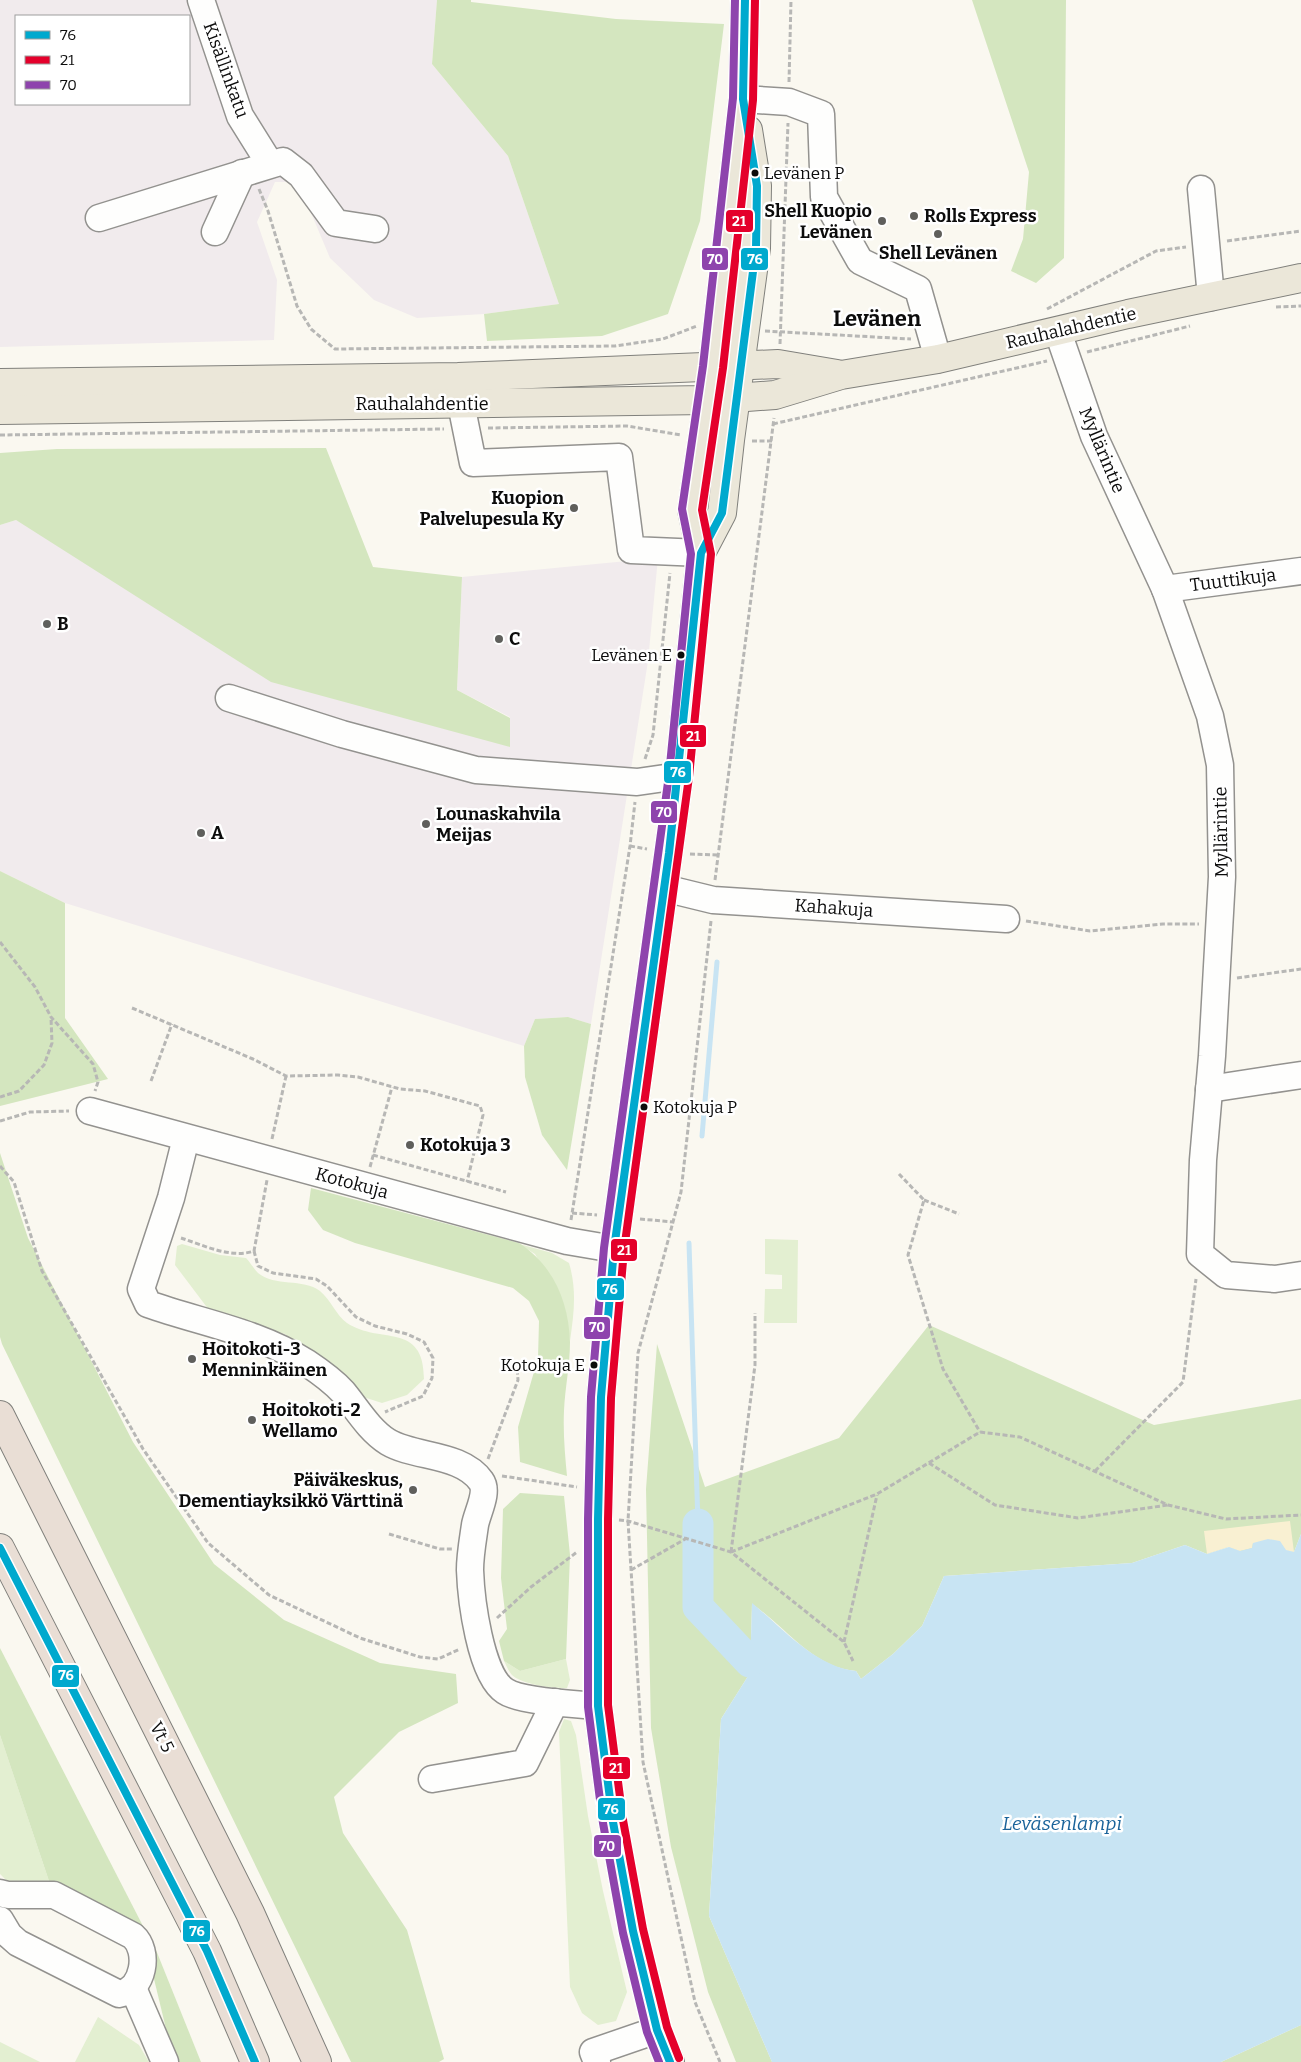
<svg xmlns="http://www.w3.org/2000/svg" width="1301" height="2062" font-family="Bitter,serif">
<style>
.industrial{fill:#f1ebed;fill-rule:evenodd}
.green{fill:#e3efd1}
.forest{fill:#d4e6bf}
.sand{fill:#f9f0d2}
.water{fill:#c8e4f3}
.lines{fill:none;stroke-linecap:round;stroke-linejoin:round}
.stream{stroke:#c8e4f3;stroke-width:5}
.river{stroke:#c8e4f3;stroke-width:31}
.minor-casing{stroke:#93928f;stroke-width:29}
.major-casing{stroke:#80807c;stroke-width:30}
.highway-casing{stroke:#80807c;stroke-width:30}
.path{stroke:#b7b7b5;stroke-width:3;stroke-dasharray:5 2.5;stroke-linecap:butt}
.minor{stroke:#fefefd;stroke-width:26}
.major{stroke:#ebe7d9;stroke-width:28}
.highway{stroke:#e9ded5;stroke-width:28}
.bus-1-casing{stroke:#fff;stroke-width:11}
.bus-2-casing{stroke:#fff;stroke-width:11}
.bus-3-casing{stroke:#fff;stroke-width:11}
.bus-1{stroke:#00a9ce;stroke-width:8}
.bus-2{stroke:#e4002b;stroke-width:8}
.bus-3{stroke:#8e44ad;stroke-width:8}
.bus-dot{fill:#0c0c0c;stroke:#fff;stroke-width:2}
.poi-dot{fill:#5f5f5c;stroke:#fff;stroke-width:2}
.labels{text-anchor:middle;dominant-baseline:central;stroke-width:5;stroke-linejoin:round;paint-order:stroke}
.bus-label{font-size:17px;fill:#0c0c0c;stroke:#fff;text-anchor:start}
.street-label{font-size:18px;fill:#0c0c0c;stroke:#fff}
.poi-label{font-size:18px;font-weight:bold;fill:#0c0c0c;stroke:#fff;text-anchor:start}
.water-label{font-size:19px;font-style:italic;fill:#1a639a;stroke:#fff}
.district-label{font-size:22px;font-weight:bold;fill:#0c0c0c;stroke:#fff}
.line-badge{stroke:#fff;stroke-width:2}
.badge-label{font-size:14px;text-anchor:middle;font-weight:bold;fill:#fff}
</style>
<rect width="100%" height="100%" fill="#faf8f0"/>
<g class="industrial">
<path d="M0 0H437L432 64 508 156 559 304 484 314 417 318 374 300 330 258 298 182H275L257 222 277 280 274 340 0 347ZM16 16H189V104H16Z"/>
<path d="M16 520 510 747V717L457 690 462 577 658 558 648 661 591 1024 568 1017 535 1019 524 1046 65 903 0 871V525Z"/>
</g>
<g class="green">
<path d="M765 1239 798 1240 797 1323H764L765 1289H782V1275L765 1274Z"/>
<path d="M182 1244 220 1255 246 1258C250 1262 254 1269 258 1273 275 1287 303 1278 320 1291 331 1300 336 1315 347 1323 380 1345 424 1321 424 1379L407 1395 382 1403 354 1394 285 1334 236 1322 209 1310 175 1265 177 1246Z"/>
<path d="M519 1244 552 1253 569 1263C577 1290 574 1313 570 1341L563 1303 535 1254Z"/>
<path d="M566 1659 570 1680 567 1688C554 1689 521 1684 512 1675 509 1672 506 1665 504 1661L520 1671Z"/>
<path d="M564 1719 571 1721 576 1735 588 1816 603 1891 627 1992 616 2021 598 2025 582 2013 570 1987 559 1732Z"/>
<path d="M0 1735 51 1887H13L0 1874Z"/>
<path d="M98 2017 139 2045 149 2062H75Z"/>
<path d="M0 2042 40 2062H0Z"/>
</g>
<g class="forest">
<path d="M437 0H471V2L616 19 724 24 700 221 668 314 602 336 487 341 484 314 559 304 508 156 432 64Z"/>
<path d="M972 0H1066L1064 258 1036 283 1011 271 1023 239 1029 172Z"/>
<path d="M326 448 373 567 462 577 457 690 510 718V747L271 682 16 520 0 525V453L57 449Z"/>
<path d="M0 871 65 903V1018L108 1079 0 1106Z"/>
<path d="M568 1017 591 1024 567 1170 542 1135 525 1077 524 1046 535 1019Z"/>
<path d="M0 1153 28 1238 133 1442 214 1564 284 1620 380 1663 456 1674 458 1703 399 1732 334 1797 343 1833 407 1930 444 2059 439 2062H351L2 1344 0 1337Z"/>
<path d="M311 1188 519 1243C553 1265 569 1302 570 1342 570 1365 565 1388 564 1411 563 1433 565 1455 567 1476L520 1462 518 1427 538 1358 539 1321 529 1301 513 1288 355 1243 323 1230 308 1210Z"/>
<path d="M929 1325 1154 1425 1301 1399V1534L1294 1552 1286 1550 1240 1551 1228 1547 1207 1554 1185 1545 1132 1563 944 1576 922 1626 893 1654 861 1679 856 1671C813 1668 785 1626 752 1604L750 1673 721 1719 709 1916 772 2062H736L708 1992 671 1847 651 1728 646 1489 657 1344 705 1487 839 1438Z"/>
<path d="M520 1493 564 1496 570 1555 566 1659 520 1671 504 1661 499 1641 507 1629 501 1578 503 1509Z"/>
<path d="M0 1648 144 1928 132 1927 51 1887 0 1735Z"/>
<path d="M156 1950 201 2062H174L148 1954Z"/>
<path d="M1301 2025V2062H1221Z"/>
</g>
<path class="sand" d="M1290 1521 1294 1552 1253 1543 1252 1548 1240 1551 1228 1547 1207 1554 1204 1531Z"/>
<path class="water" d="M1301 1534V2025L1221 2062H772L709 1916 721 1719 750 1673 752 1603C781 1627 817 1668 856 1671L861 1679 893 1654 922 1626 944 1576 1132 1563 1185 1545 1207 1554 1229 1547 1240 1551 1252 1548 1253 1543 1268 1539 1280 1541 1286 1550 1294 1552Z"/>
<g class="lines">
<g class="stream">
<path d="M702 1136 717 962"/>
<path d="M689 1243 698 1524"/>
</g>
<path class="river" d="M698 1524V1607L750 1662"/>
<defs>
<g id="minor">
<path d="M201 0 240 116 270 164"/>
<path d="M743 99 789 102 821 114 824 197 860 261 918 289 938 359"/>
<path d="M1201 189 1211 297"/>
<path d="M99 218 283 161 301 175 336 223 375 229"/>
<path d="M215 232 242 173"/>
<path d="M1058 332 1094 436 1165 589 1210 716 1220 765 1222 877 1212 1056 1203 1160 1200 1254 1226 1275 1275 1279 1301 1275"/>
<path d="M461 404 473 463 619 457 631 550 701 553"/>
<path d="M1165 589 1301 571"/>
<path d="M229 698 342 734 476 770 637 782 679 776"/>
<path d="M664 888 713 900 1006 919"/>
<path d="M1209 1089 1301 1075"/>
<path d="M90 1111 567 1241 614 1249"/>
<path d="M186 1138 171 1198 141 1289 148 1304C202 1323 259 1332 307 1363 319 1371 333 1381 343 1392 357 1409 369 1430 388 1442 415 1458 461 1453 481 1481 489 1492 477 1513 475 1525 473 1539 470 1555 470 1570 471 1598 480 1675 505 1691 521 1702 576 1704 598 1706"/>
<path d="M432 1779 525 1763 555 1702"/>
<path d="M0 1893 8 1895H54L133 1936C150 1951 144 1990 119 1994L18 1943 9 1935 0 1920"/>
<path d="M133 1988 165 2062"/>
<path d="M597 2062 593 2052 657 2030"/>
</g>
<g id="major">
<path d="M0 383 458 377 778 364 837 374"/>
<path d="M0 410 707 400 775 395 841 375 938 359 1128 314 1301 278"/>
<path d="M701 553 722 513 730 440 756 248 757 186 748 130"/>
<path d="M670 2062 657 2030 633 1931 613 1822 598 1706V1519L601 1397 614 1249 679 776 701 553 692 510 713 367 743 99 745 0"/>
</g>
<g id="highway">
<path d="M0 1415 250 1913 317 2062"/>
<path d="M0 1548 207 1951 255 2062"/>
</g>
</defs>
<use href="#minor" class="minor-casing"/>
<use href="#major" class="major-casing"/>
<use href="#highway" class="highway-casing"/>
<g class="path">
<path d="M789 82 791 0"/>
<path d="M259 189 268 211 297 306 311 329 335 349 615 346 663 339 697 326"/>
<path d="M1227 241 1301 231"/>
<path d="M1276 307 1301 306"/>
<path d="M1047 309 1156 251 1186 247"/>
<path d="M765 331 911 339"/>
<path d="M780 344 788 123"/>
<path d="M1087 352 1190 326"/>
<path d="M773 424 1047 361"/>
<path d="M488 428 627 426 681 435"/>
<path d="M0 435 444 429"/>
<path d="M752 441H772"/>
<path d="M645 759 653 735 670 573"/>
<path d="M630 846 647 849"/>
<path d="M690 854 717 855"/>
<path d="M715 880 774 418"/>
<path d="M711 921 681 1192 638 1353 628 1521 643 1762 695 2002 720 2062"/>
<path d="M1026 921 1090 931 1163 924H1199"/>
<path d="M0 942 35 987 51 1017 93 1064 98 1082 95 1091"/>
<path d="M1237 978 1301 969"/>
<path d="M132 1008 253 1059 286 1076 338 1075 358 1077 400 1089 425 1091 480 1106 483 1115 467 1182"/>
<path d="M151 1081 172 1024"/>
<path d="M0 1097 19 1091 44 1065 52 1043 51 1018"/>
<path d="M0 1121 30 1112 69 1111"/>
<path d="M272 1139 286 1076"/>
<path d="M373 1155 506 1192"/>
<path d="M0 1166 14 1182 42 1271 143 1449 208 1543 269 1595 360 1638 420 1657 438 1659 460 1649"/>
<path d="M370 1167 392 1087"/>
<path d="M899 1174 924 1200 908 1255 943 1369 980 1432"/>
<path d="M924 1200 959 1214"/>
<path d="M572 1213 597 1215"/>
<path d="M640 1219 674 1222"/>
<path d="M571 1220 630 846 635 802"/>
<path d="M181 1238C203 1245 231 1259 254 1251L267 1180"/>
<path d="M254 1251 258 1266 273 1273 316 1279 327 1286 356 1317 375 1326 407 1334 424 1342 433 1358 432 1378 423 1396 385 1412"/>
<path d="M488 1459 518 1380 517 1367"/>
<path d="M929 1463 995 1505 1078 1518 1168 1505"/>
<path d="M1095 1471 1183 1382 1196 1279"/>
<path d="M502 1476 577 1487"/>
<path d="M619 1520 628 1521 731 1552 844 1642 853 1661"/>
<path d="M389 1534 440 1549H452"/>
<path d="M731 1552 877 1494 980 1432 1020 1437 1168 1505 1226 1519 1301 1515"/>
<path d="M731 1552 755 1365V1313"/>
<path d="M631 1570 687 1538"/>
<path d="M497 1618 531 1587 577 1552"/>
<path d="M844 1642 877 1495"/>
</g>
<use href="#minor" class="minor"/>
<use href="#major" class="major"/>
<use href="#highway" class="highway"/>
<defs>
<g id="bus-1">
<path d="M0 1548 207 1951 255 2062"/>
<path d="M670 2062 657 2030 633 1931 613 1822 598 1706V1519L601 1397 614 1249 669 853 701 553 722 513 756 248 757 186 743 99 745 0"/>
</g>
<path id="bus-2" d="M679 2058 667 2027 643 1929 623 1820 608 1705V1519L611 1398 624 1250 689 777 711 554 702 510 723 368 753 100 755 0"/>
<path id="bus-3" d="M659 2062 647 2032 623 1933 603 1823 588 1707V1519L591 1397 604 1248 669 775 691 554 682 509 703 366 733 98 735 0"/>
</defs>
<use href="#bus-1" class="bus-1-casing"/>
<use href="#bus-2" class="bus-2-casing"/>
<use href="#bus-3" class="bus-3-casing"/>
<use href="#bus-1" class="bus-1"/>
<use href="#bus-2" class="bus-2"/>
<use href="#bus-3" class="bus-3"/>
</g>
<g class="bus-dot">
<circle cx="755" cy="173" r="4.5"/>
<circle cx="681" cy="655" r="4.5"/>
<circle cx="644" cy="1107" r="4.5"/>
<circle cx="594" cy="1365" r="4.5"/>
</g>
<g class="poi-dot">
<circle cx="914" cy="216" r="5"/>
<circle cx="882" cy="221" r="5"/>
<circle cx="938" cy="234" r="5"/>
<circle cx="574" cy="508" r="5"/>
<circle cx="47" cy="624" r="5"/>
<circle cx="499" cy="639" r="5"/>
<circle cx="426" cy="824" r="5"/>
<circle cx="201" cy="833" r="5"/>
<circle cx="410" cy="1145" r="5"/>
<circle cx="192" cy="1359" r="5"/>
<circle cx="252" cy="1420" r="5"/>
<circle cx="413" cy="1490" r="5"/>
</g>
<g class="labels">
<g class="bus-label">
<text x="764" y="173">Levänen P</text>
<text x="672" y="655" text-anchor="end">Levänen E</text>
<text x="653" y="1107">Kotokuja P</text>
<text x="585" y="1365" text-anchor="end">Kotokuja E</text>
</g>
<g class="street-label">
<text transform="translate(226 70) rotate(70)">Kisällinkatu</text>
<text transform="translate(1071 328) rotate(-13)">Rauhalahdentie</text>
<text x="422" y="404">Rauhalahdentie</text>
<text transform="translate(1102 450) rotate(67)">Myllärintie</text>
<text transform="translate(1233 580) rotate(-7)">Tuuttikuja</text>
<text transform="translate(1221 832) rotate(-91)">Myllärintie</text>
<text transform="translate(834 908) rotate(4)">Kahakuja</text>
<text transform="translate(352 1183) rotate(15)">Kotokuja</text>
<text transform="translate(162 1737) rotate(63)">Vt 5</text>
</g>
<g class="poi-label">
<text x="872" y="211" text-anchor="end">Shell Kuopio<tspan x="872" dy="21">Levänen</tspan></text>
<text x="924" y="216">Rolls Express</text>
<text x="938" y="253" text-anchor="middle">Shell Levänen</text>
<text x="564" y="498" text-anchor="end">Kuopion<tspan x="564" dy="21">Palvelupesula Ky</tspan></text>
<text x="57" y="624">B</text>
<text x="509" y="639">C</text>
<text x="436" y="814">Lounaskahvila<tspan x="436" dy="21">Meijas</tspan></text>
<text x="211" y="833">A</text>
<text x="420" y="1145">Kotokuja 3</text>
<text x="202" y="1349">Hoitokoti-3<tspan x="202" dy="21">Menninkäinen</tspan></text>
<text x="262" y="1410">Hoitokoti-2<tspan x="262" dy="21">Wellamo</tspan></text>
<text x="403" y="1480" text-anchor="end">Päiväkeskus,<tspan x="403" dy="21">Dementiayksikkö Värttinä</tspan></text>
</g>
<g class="water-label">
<text x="1062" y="1823">Leväsenlampi</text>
</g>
<g class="district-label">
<text x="877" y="318">Levänen</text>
</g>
</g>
<g class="line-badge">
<rect x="725" y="209" width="29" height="24" rx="5" fill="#e4002b"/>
<rect x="701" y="247" width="28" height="24" rx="5" fill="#8e44ad"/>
<rect x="740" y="247" width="29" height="24" rx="5" fill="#00a9ce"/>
<rect x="679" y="724" width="28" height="24" rx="5" fill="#e4002b"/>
<rect x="663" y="760" width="29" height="24" rx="5" fill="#00a9ce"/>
<rect x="650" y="800" width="28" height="24" rx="5" fill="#8e44ad"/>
<rect x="610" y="1238" width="28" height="24" rx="5" fill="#e4002b"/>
<rect x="596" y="1277" width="29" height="24" rx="5" fill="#00a9ce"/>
<rect x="583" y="1316" width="28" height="24" rx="5" fill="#8e44ad"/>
<rect x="51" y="1664" width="29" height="24" rx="5" fill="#00a9ce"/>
<rect x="602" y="1756" width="29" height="24" rx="5" fill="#e4002b"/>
<rect x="597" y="1797" width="29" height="24" rx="5" fill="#00a9ce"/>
<rect x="593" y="1834" width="29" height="24" rx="5" fill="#8e44ad"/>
<rect x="182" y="1919" width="29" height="24" rx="5" fill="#00a9ce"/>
</g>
<g class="badge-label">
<text x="739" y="226">21</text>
<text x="715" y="264">70</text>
<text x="755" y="264">76</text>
<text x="693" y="741">21</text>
<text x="678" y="777">76</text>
<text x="664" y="817">70</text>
<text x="624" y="1255">21</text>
<text x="610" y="1294">76</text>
<text x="597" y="1332">70</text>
<text x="66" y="1680">76</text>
<text x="616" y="1773">21</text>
<text x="611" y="1814">76</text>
<text x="607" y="1851">70</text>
<text x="197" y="1936">76</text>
</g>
<rect x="15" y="15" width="175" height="90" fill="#ffffff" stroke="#9e9e9e"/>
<rect x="25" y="31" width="25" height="8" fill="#00a9ce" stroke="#9e9e9e"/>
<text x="60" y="40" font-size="15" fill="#0c0c0c">76</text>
<rect x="25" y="56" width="25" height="8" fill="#e4002b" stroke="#9e9e9e"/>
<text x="60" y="65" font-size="15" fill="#0c0c0c">21</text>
<rect x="25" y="81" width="25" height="8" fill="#8e44ad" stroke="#9e9e9e"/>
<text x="60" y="90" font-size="15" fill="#0c0c0c">70</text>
</svg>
